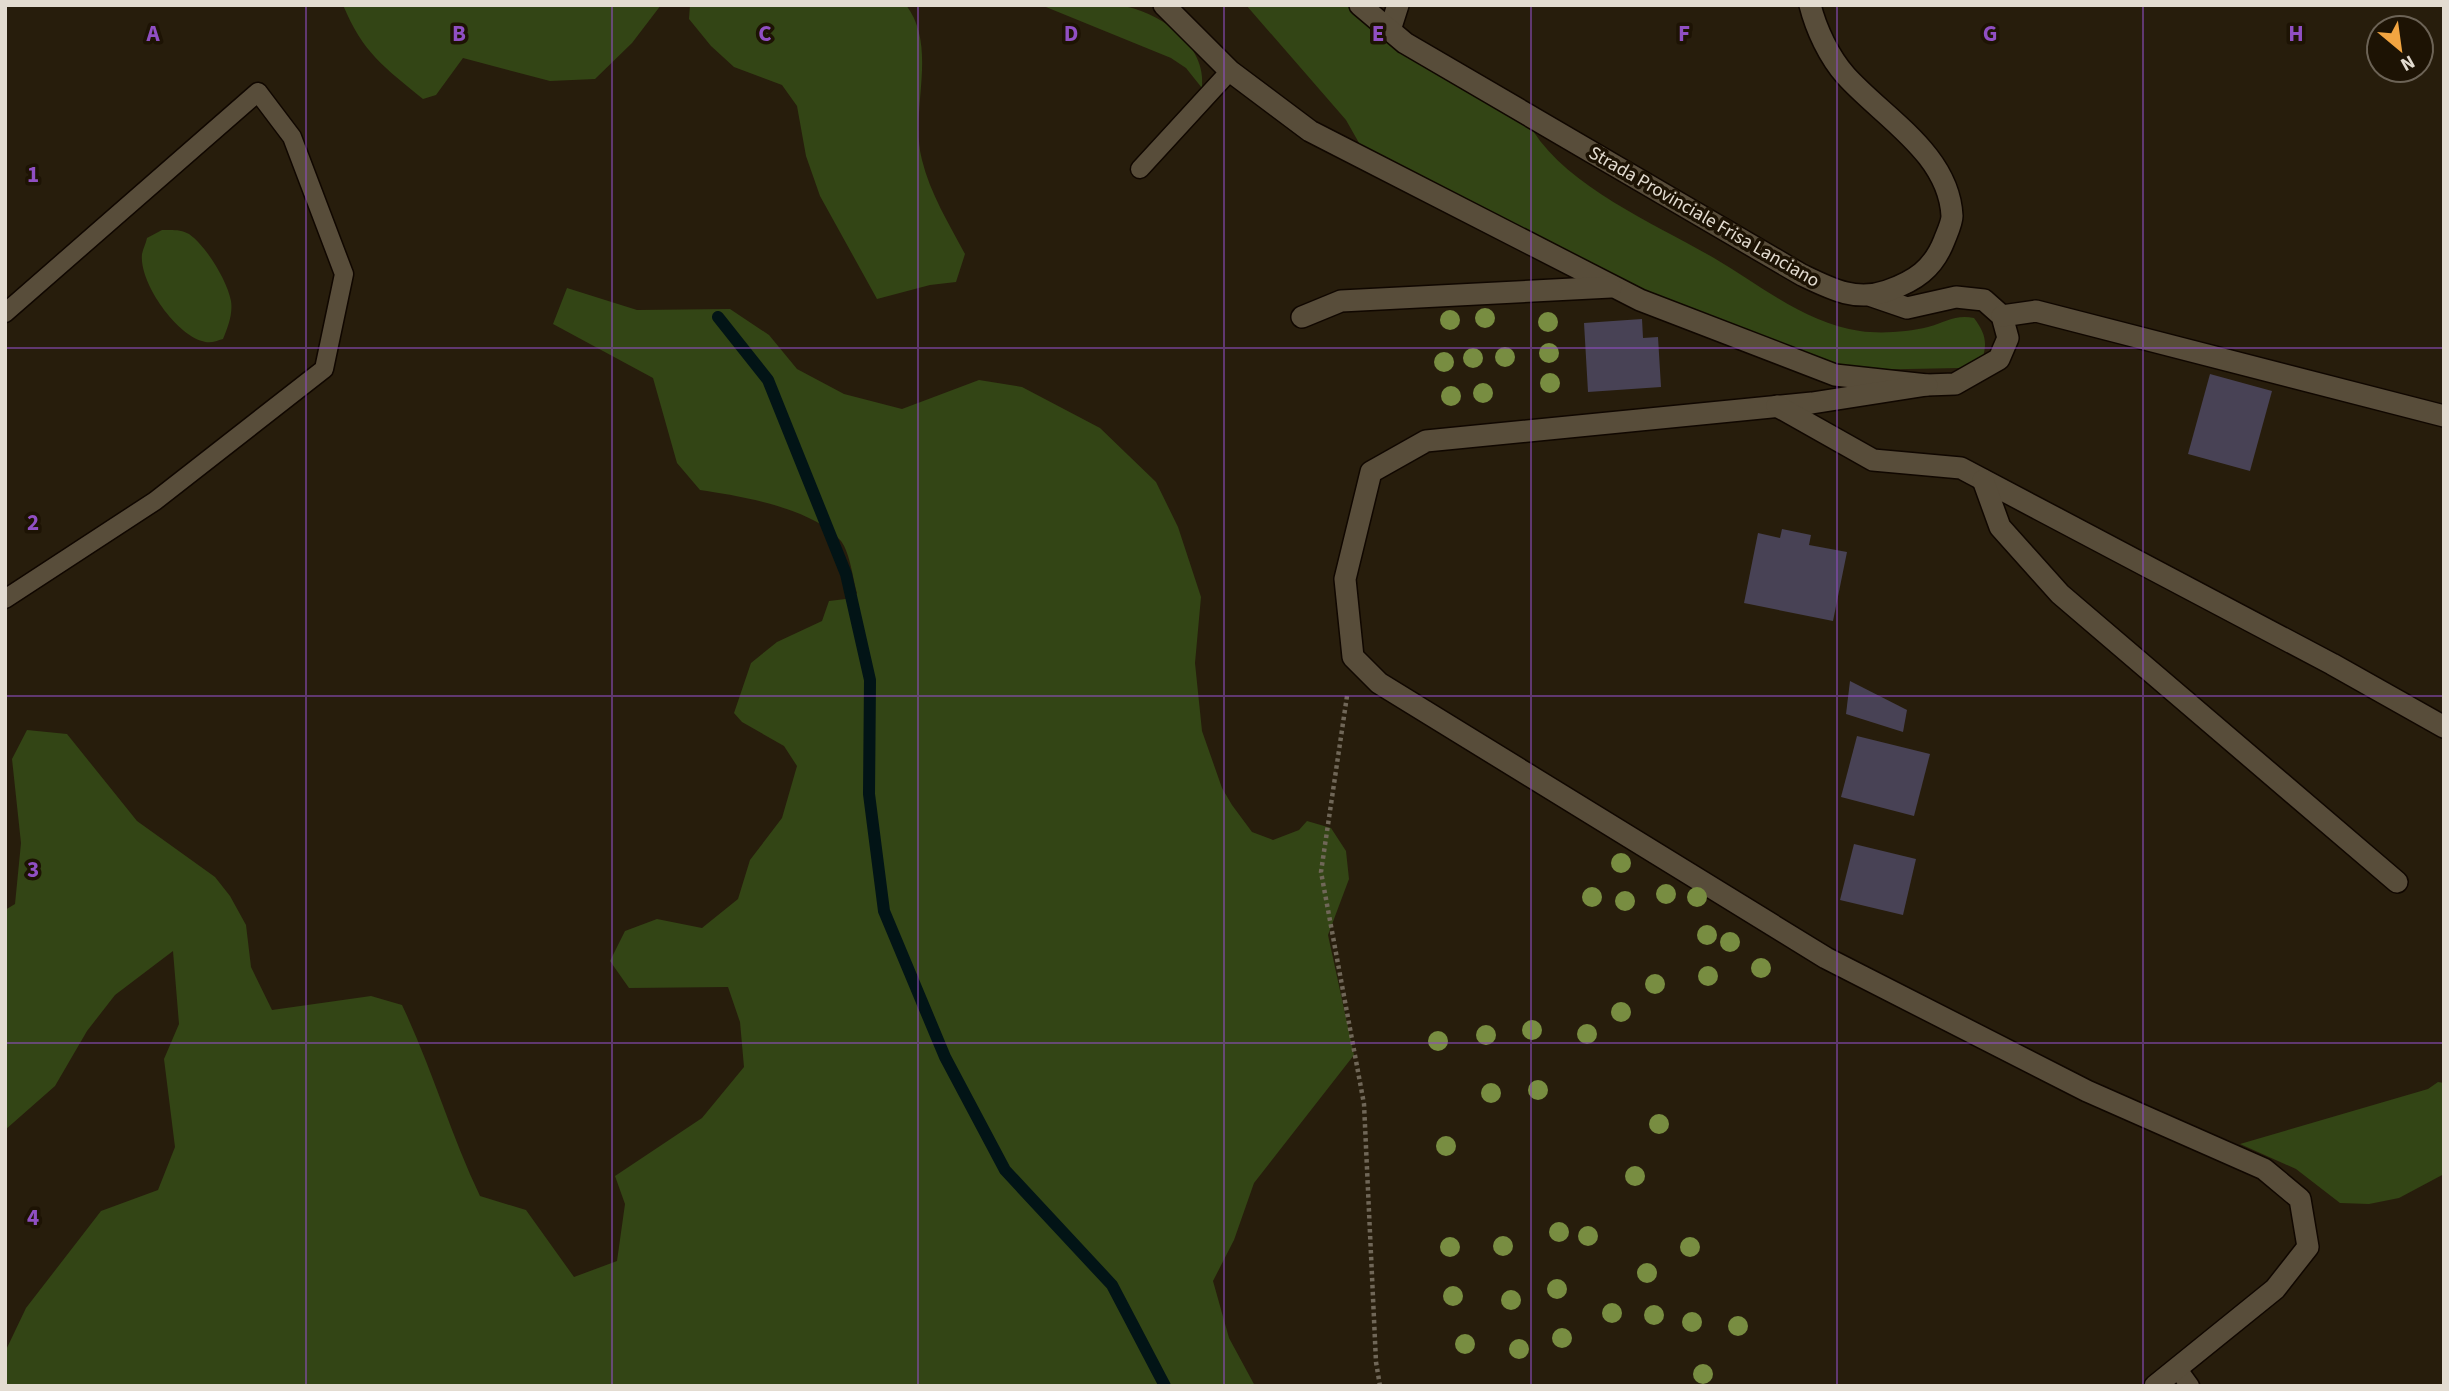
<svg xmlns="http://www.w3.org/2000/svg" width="2449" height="1391" font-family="'Source Sans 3',sans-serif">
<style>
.green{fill:#334515}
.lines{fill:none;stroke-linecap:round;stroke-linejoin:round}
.stream{stroke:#021416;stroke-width:12}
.building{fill:#484255}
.service-casing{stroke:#100700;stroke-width:21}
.minor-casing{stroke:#100700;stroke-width:24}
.tertiary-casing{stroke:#100700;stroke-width:24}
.path{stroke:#706758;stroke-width:4.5;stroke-dasharray:3.5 3.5;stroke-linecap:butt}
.service{stroke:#584d3a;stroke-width:18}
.minor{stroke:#584d3a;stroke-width:21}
.tertiary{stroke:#584d3a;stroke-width:21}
.tree{fill:#788d41}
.grid{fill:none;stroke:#904fc3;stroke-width:2;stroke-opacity:0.55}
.labels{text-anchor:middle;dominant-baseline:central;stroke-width:7;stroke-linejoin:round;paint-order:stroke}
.street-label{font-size:19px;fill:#e3dcd1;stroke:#1d1304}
.grid-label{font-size:23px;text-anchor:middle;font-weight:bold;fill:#904fc3;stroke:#1d1304;stroke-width:7;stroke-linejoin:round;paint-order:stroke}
</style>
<rect width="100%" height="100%" fill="#271d0c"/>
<g class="green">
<path d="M343 5H661L632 43 595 79 550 81 463 58 436 95 423 99C384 67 363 53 343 5Z"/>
<path d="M690 5H906C939 48 909 111 922 160 930 193 949 224 965 254L956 282 930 285 877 299 820 196 806 156 797 106 782 85 734 67 711 46 689 19Z"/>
<path d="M1041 5C1067 5 1097 1 1123 6 1161 13 1207 45 1202 88L1186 68 1171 58Z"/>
<path d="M1246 5H1353L1411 53 1533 131C1570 188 1655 224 1714 258 1760 285 1805 323 1860 331 1880 334 1908 332 1928 327 1946 322 1956 314 1974 318 1985 333 1988 342 1982 360L1960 368 1857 370 1756 337 1634 289 1363 150 1346 120Z"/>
<path d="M162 230C171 230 181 229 189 234 206 246 227 280 231 301 233 314 228 327 223 339 216 341 210 344 202 341 175 333 139 282 142 254 143 249 146 243 147 238Z"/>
<path d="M567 288 637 310 730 309 769 335 797 369 844 394 902 409 979 380 1022 387 1100 428 1156 482 1178 527 1201 597 1195 663 1202 731 1222 788 1232 805 1252 832 1273 840 1299 830 1307 821 1331 828 1346 851 1349 879 1328 935 1354 1055 1254 1183 1234 1240 1213 1281 1229 1338 1255 1386H5V1352L26 1308 101 1211 158 1190 175 1147 164 1059 179 1024 173 951 115 995 87 1031 55 1086 5 1130V910L15 904 21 843 12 759 27 730 67 734 137 821 215 877 230 896 246 925 251 967 272 1010 371 996 402 1005C432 1068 450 1133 480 1196L526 1210 574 1277 617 1261 625 1204 615 1176 702 1118 744 1067 740 1022 728 987 629 988 610 961 625 931 657 919 702 928 738 899 750 860 782 818 797 766 784 746 742 722 734 713 751 663 777 642 822 621 829 601 854 598 857 593C853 579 850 553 841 541 813 508 741 496 700 490L677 463 653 378 553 324Z"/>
<path d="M2438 1082 2444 1083V1174L2399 1198 2369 1204 2340 1203 2296 1169 2240 1144 2428 1089Z"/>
</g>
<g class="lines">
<path class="stream" d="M718 317 768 380 846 574 870 680 869 794 884 911 945 1057 1005 1170 1112 1285 1165 1386"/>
</g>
<g class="building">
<path d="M1642 319 1643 338 1658 337 1661 387 1588 392 1584 323Z"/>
<path d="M2210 374 2272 391 2250 471 2188 454Z"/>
<path d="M1782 529 1811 535 1809 545 1847 552 1833 621 1744 603 1758 533 1780 538Z"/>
<path d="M1850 681 1907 710 1903 732 1846 714Z"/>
<path d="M1857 736 1930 754 1914 816 1841 797Z"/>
<path d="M1854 844 1916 859 1903 915 1840 900Z"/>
</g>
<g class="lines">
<defs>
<g id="service">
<path d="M1140 169 1230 71"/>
<path d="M5 313 258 92 292 137 344 274 324 369 155 501 5 599"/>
<path d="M2177 1368 2190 1386"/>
</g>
<g id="minor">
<path d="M1164 5 1230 71 1310 131 1640 300 1835 375 1927 385 1955 384 1999 359 2008 338 2002 316 1984 300 1956 297 1907 308 1872 296"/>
<path d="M1390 30 1398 5"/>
<path d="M2002 316 2036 311 2444 416"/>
<path d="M1302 317 1341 301 1611 287"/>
<path d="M1927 385 1812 403 1426 441 1371 472 1345 579 1353 657 1379 683 1826 958 2087 1091 2264 1169 2300 1199 2308 1247 2275 1289 2155 1386"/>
<path d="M1777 406 1873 460 1961 468 2332 664 2444 727"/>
<path d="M1983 480 2000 527 2060 594 2397 882"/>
</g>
<path id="tertiary" d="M1360 5 1405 43 1802 275C1831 289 1856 302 1887 291 1915 281 1933 269 1944 241 1947 233 1952 223 1952 216 1949 154 1884 118 1846 76 1829 57 1816 29 1810 5"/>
</defs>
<use href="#service" class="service-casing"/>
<use href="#minor" class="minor-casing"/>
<use href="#tertiary" class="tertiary-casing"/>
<path class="path" d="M1347 696 1321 872 1364 1104 1376 1362 1380 1386"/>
<use href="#service" class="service"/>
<use href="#minor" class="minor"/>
<use href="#tertiary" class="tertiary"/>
</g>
<g class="tree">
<circle cx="1485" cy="318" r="10"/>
<circle cx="1450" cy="320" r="10"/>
<circle cx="1548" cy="322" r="10"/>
<circle cx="1549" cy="353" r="10"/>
<circle cx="1505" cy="357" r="10"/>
<circle cx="1473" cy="358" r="10"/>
<circle cx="1444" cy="362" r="10"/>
<circle cx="1550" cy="383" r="10"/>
<circle cx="1483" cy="393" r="10"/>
<circle cx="1451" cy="396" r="10"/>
<circle cx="1621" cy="863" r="10"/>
<circle cx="1666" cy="894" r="10"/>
<circle cx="1592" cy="897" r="10"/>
<circle cx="1697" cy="897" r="10"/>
<circle cx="1625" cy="901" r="10"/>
<circle cx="1707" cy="935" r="10"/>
<circle cx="1730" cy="942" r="10"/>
<circle cx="1761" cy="968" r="10"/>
<circle cx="1708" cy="976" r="10"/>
<circle cx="1655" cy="984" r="10"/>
<circle cx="1621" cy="1012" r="10"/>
<circle cx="1532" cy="1030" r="10"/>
<circle cx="1587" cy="1034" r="10"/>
<circle cx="1486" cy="1035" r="10"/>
<circle cx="1438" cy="1041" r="10"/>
<circle cx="1538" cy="1090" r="10"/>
<circle cx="1491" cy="1093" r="10"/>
<circle cx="1659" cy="1124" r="10"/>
<circle cx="1446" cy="1146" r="10"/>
<circle cx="1635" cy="1176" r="10"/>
<circle cx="1559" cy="1232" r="10"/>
<circle cx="1588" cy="1236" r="10"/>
<circle cx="1503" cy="1246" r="10"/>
<circle cx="1450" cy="1247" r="10"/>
<circle cx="1690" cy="1247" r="10"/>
<circle cx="1647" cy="1273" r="10"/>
<circle cx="1557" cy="1289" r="10"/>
<circle cx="1453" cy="1296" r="10"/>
<circle cx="1511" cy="1300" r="10"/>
<circle cx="1612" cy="1313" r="10"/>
<circle cx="1654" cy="1315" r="10"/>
<circle cx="1692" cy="1322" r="10"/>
<circle cx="1738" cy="1326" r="10"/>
<circle cx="1562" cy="1338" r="10"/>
<circle cx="1465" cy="1344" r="10"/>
<circle cx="1519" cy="1349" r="10"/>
<circle cx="1703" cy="1374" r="10"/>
</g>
<path class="grid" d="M306 5V1386M612 5V1386M918 5V1386M1224 5V1386M1531 5V1386M1837 5V1386M2143 5V1386M5 348H2444M5 696H2444M5 1043H2444"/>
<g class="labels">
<g class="street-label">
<text transform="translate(1704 217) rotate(30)">Strada Provinciale Frisa Lanciano</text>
</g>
</g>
<g class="grid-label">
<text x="153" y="41">A</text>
<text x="459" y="41">B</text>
<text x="765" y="41">C</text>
<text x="1071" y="41">D</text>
<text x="1378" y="41">E</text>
<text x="1684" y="41">F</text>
<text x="1990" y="41">G</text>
<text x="2296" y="41">H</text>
<text x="33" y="182">1</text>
<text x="33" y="530">2</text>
<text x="33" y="877">3</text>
<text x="33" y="1225">4</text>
</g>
<rect width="2449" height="1391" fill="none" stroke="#e3dcd1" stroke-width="14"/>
<g transform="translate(2400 49) rotate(151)"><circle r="33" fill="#1d1304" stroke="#6c6356" stroke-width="2"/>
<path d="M0-5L12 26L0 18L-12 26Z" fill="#f2a541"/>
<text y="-10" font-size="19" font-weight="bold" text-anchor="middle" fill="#e3dcd1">N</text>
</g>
</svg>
